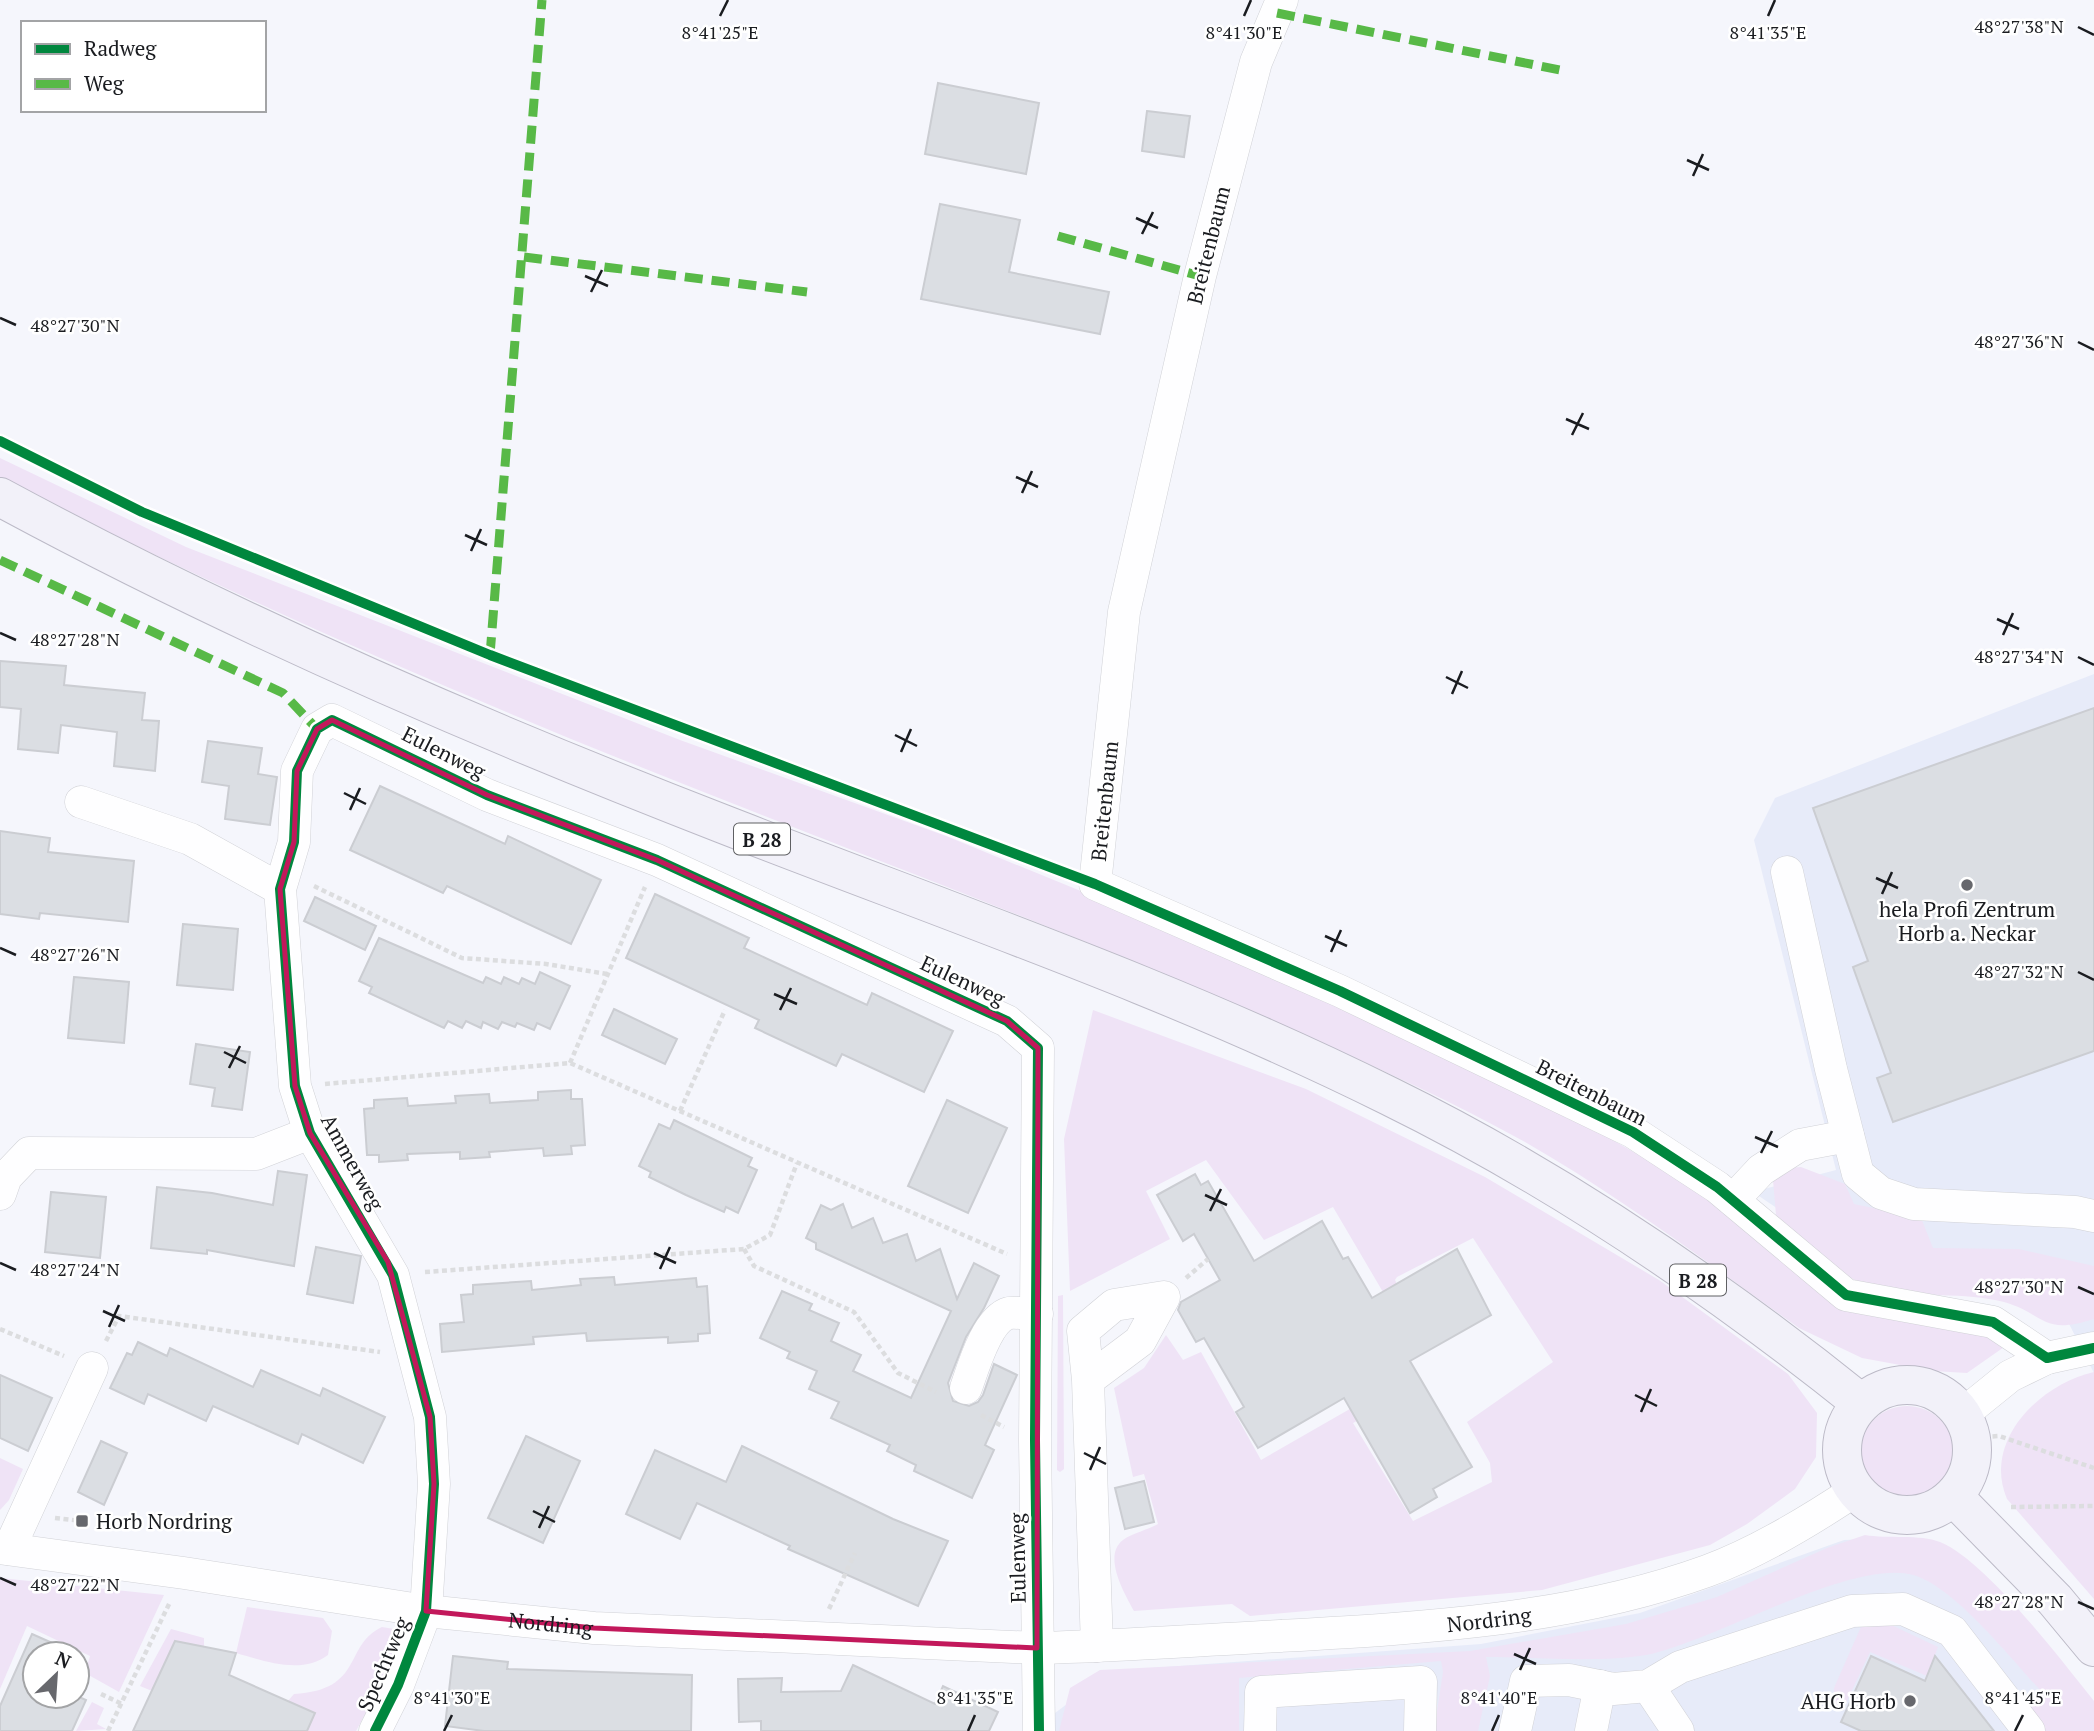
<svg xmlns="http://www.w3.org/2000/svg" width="2094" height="1731" font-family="'PT Serif',serif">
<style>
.built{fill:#e7ebf9}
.green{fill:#efe3f6}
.building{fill:#dbdee3;stroke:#cbcdd2;stroke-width:2}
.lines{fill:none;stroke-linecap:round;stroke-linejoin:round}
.minor-casing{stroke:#d1d2d7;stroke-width:33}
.major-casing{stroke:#bcbac7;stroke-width:40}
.path{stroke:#dcdddf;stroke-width:4.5;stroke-dasharray:5 3.5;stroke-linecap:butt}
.minor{stroke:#fefeff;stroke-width:32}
.major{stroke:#f2f1f9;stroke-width:38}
.quiet{stroke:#58b947;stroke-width:9;stroke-dasharray:18 9;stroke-linecap:butt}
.cycleway-casing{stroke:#fff;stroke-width:15}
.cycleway{stroke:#00873e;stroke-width:10}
.marked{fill:none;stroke:#c2185b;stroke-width:5;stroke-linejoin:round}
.ticks{fill:none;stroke:#1a1c20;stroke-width:2.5}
.poi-dot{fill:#67686d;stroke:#fff;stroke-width:2.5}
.labels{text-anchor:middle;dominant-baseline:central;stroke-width:5;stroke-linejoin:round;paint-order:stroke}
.shield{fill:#fff;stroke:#5f6063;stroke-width:2}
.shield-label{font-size:19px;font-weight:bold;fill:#1a1c20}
.street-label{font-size:21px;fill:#1a1c20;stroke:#fff}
.poi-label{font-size:21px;fill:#1a1c20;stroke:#fff}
.ticks-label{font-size:18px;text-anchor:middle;fill:#1a1c20;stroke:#fff;stroke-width:5;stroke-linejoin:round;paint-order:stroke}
</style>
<rect width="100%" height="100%" fill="#f5f6fc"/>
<g class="built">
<path d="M2094 674V1373L2063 1312 1876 1275 1753 1192 1836 1170 1754 840 1775 798Z"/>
<path d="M1871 1539 1928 1550 2094 1731H1052L1051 1716 1111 1671 1481 1644 1640 1613 1844 1540Z"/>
</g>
<g class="green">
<path d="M0 458 186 547 680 740 946 836 1159 923 1499 1075 1712 1197 1800 1269 1990 1329 2007 1345 1967 1373 1933 1371 1862 1358 1799 1328C1709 1264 1621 1197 1525 1142 1455 1103 1382 1070 1309 1037 1141 961 970 896 798 829 526 724 259 611 0 478Z"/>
<path d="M1093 1010 1306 1089 1485 1177 1659 1280 1788 1374 1817 1413 1816 1457 1795 1489 1747 1524 1710 1545 1542 1590 1250 1616 1232 1604 1134 1611C1125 1594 1102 1556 1123 1540 1132 1533 1148 1530 1158 1524L1144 1474 1133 1477 1114 1388 1144 1368 1166 1335 1183 1360 1201 1352 1261 1460 1362 1402 1372 1413 1353 1423 1413 1521 1492 1482 1490 1463 1467 1422 1553 1362 1473 1238 1397 1277 1395 1280 1403 1297 1390 1304 1333 1207 1264 1240 1206 1160 1146 1191 1170 1239 1070 1291 1064 1139Z"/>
<path d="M1801 1167 1845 1184 1854 1204 1921 1218 1933 1248 2019 1249 2094 1266V1319C2041 1336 2046 1314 2004 1302 1964 1292 1920 1298 1880 1289 1839 1280 1805 1243 1776 1215L1773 1180 1789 1168Z"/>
<path d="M1063 1295 1064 1469 1060 1472 1057 1470 1058 1296Z"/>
<path d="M2094 1372V1599L2007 1499C1982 1441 2040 1384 2094 1372Z"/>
<circle cx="1907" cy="1453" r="47"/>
<path d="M0 1458 23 1469 9 1500 0 1510Z"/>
<path d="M1865 1535C1887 1539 1920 1534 1940 1542 1983 1559 2055 1652 2086 1691L2094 1701V1731H2044L2029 1710 2042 1692C2012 1660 1954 1586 1913 1575 1852 1558 1713 1642 1646 1655 1599 1663 1535 1657 1486 1657L1490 1676 1478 1731H1434L1443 1672 1441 1661 1239 1678V1731H1059L1070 1688 1100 1670 1470 1651 1626 1624 1717 1597 1827 1548Z"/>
<path d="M0 1578 164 1595 119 1692 85 1673 90 1656 27 1626 0 1689Z"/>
<path d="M247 1607 323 1618 332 1631 328 1655C302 1675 264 1661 236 1653Z"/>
<path d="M1864 1620 1887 1623 1938 1647 1927 1676 1870 1652 1844 1707 1834 1704V1688Z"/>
<path d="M382 1627 400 1630 406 1638 356 1731H307L315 1713 288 1701 294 1694C365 1690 343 1645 382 1627Z"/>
<path d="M171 1629 204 1638V1647L175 1641 152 1691 140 1686Z"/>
<path d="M92 1702 104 1708 97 1724 106 1729 76 1731Z"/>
</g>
<g class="building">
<path d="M938 83 1039 103 1026 174 925 154Z"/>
<path d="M1147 111 1190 116 1184 157 1142 151Z"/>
<path d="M940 204 1020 220 1009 272 1109 292 1100 334 921 299Z"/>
<path d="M0 661 66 666 64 685 145 693 142 720 159 721 155 771 114 766 117 732 61 725 58 753 18 749 21 709 0 707Z"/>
<path d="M2094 708V1051L1893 1122 1877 1078 1891 1073 1853 967 1868 961 1813 808Z"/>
<path d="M208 741 262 748 258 774 277 777 270 825 225 819 229 786 202 782Z"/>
<path d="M380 786 505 844 508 836 601 880 571 944 447 886 443 893 350 850Z"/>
<path d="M0 831 50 838 48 852 134 861 128 922 40 913 39 919 0 914Z"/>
<path d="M655 894 749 938 744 948 867 1005 872 993 953 1031 924 1092 842 1054 836 1066 755 1028 759 1020 626 958Z"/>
<path d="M315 897 376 926 365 950 304 921Z"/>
<path d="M183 924 238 929 233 990 177 985Z"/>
<path d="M379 938 483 983 486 977 501 984 504 977 519 984 522 978 535 984 540 972 570 986 550 1029 537 1023 534 1030 517 1023 515 1027 502 1022 498 1029 483 1022 481 1028 466 1021 462 1028 448 1021 444 1028 369 993 372 987 359 981Z"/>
<path d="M74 977 129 982 124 1043 68 1038Z"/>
<path d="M614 1009 677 1039 665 1064 602 1035Z"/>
<path d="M196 1044 250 1052 242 1110 212 1106 215 1088 190 1084Z"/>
<path d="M571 1090V1099H582L585 1145 571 1146 572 1154 544 1156 543 1148 489 1152 490 1157 460 1159V1152L407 1154 408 1160 379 1162V1155H367L364 1109 374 1108V1100L407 1098 408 1106 456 1103 455 1096 489 1094 490 1103 538 1100V1092Z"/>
<path d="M947 1100 1007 1128 968 1213 908 1186Z"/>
<path d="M674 1120 752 1158 748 1166 757 1170 738 1213 726 1207 724 1212 686 1195 649 1177 651 1172 639 1166 659 1124 670 1129Z"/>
<path d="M278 1171 307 1175 294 1266 207 1250V1254L151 1248 157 1187 212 1193 273 1205Z"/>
<path d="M1195 1174 1201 1185 1208 1181 1254 1261 1322 1221 1343 1259 1348 1257 1372 1298 1457 1249 1491 1315 1410 1361 1472 1467 1433 1489 1437 1497 1410 1513 1344 1398 1258 1448 1236 1412 1244 1407 1204 1338 1196 1342 1178 1310 1181 1302 1220 1280 1194 1234 1183 1241 1157 1195Z"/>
<path d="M51 1192 106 1197 100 1258 45 1252Z"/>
<path d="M843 1204 852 1228 873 1218 883 1243 907 1234 916 1261 940 1249 957 1299 974 1263 999 1276 984 1308 966 1337 948 1383 953 1401 969 1406 978 1402 983 1395 994 1364 1017 1375 985 1445 994 1450 972 1498 914 1471 916 1465 887 1451 890 1445 831 1418 839 1402 809 1389 817 1371 787 1358 790 1352 760 1338 782 1291 812 1304 809 1310 839 1323 831 1341 861 1355 853 1371 911 1398 951 1311 816 1249V1243L806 1238 821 1205 831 1210Z"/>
<path d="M316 1247 361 1256 353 1303 307 1294Z"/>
<path d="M614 1277 615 1285 696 1278 697 1287 707 1286 710 1333 698 1334V1341L668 1343V1337L587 1341 586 1333 533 1337 534 1344 442 1352 440 1324 464 1322 461 1295 473 1294V1285L531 1281 532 1290 581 1285 580 1279Z"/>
<path d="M138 1342 167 1356 170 1348 253 1387 261 1370 320 1396 323 1388 385 1417 363 1463 302 1434 298 1444 213 1406 206 1421 148 1394 144 1404 110 1388 127 1353 132 1355Z"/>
<path d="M0 1375 52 1398 28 1451 0 1438Z"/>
<path d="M526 1436 580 1461 543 1543 488 1518Z"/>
<path d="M101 1441 127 1453 104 1505 78 1492Z"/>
<path d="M742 1446 893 1519 948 1541 918 1606 788 1549 790 1546 697 1503 680 1539 626 1514 655 1450 726 1482Z"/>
<path d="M1144 1481 1154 1522 1125 1529 1115 1488Z"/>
<path d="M32 1634 77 1654H35V1696H77L86 1700 72 1731H0V1706Z"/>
<path d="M175 1641 236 1653 229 1675 315 1713 307 1731H133Z"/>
<path d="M453 1656 508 1662 507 1669 692 1675 691 1731H484L445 1726Z"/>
<path d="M1871 1656 1925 1681 1935 1656 1994 1731H1861L1841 1722Z"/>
<path d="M853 1665 935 1704 943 1686 998 1712 989 1731H761V1721L739 1722 738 1679 782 1678 781 1692 841 1691Z"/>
</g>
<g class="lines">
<defs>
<g id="minor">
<path d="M1282 0 1256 62 1200 276 1124 612 1095 884 1340 991 1633 1132 1717 1187 1846 1295 1993 1322 2047 1358"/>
<path d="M81 802 190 839 280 889"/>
<path d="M1787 872 1831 1069 1858 1174 1881 1193 1914 1204 2075 1212 2094 1216"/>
<path d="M0 1194 6 1177 29 1153 256 1154 310 1133"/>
<path d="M1733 1200 1761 1170 1800 1145 1848 1136"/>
<path d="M1088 1380 1083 1331 1114 1305 1164 1297 1140 1341 1088 1380 1097 1646"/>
<path d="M966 1388C973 1368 987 1319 1009 1313 1017 1312 1028 1314 1037 1314"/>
<path d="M1963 1414 2010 1376 2047 1358 2094 1348"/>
<path id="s1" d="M0 1548 184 1573 426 1611 594 1628 1037 1648C1118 1646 1199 1640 1280 1636 1423 1628 1571 1620 1707 1571 1754 1554 1814 1518 1856 1490"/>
<path d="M9 1549 92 1368"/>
<path d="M1648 1686 1678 1731"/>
<path d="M375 1731 398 1685 426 1611 434 1484 430 1417 393 1275 310 1133 295 1086 280 889 294 842 297 771 317 729 332 720 487 795 657 860 1007 1021 1038 1048 1035 1440 1039 1731"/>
<path d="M1260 1731 1261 1692 1421 1682 1420 1731"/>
<path d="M1515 1731 1526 1681 1569 1680 1613 1689 1648 1686 1680 1667 1852 1611 1903 1609 1952 1631 2029 1731"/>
<path d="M1591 1731 1600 1686"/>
</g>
<g id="major">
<path d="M0 497C231 622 478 729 723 824 946 911 1174 989 1389 1096 1558 1179 1714 1285 1861 1403"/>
<circle cx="1907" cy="1450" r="65"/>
<path d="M1954 1497 2055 1600 2094 1647"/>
</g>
</defs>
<use href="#minor" class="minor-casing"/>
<use href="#major" class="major-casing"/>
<g class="path">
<path d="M314 886 462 958 546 964 607 974"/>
<path d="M570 1063 645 887"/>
<path d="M325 1084 570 1063 1007 1254"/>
<path d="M680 1111 725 1010"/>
<path d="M744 1249 754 1266 854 1312 898 1373 936 1392"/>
<path d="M425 1272 744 1249 770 1235 797 1163"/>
<path d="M1186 1278 1208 1259"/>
<path d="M0 1329 64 1356"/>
<path d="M106 1341 119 1316 380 1352"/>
<path d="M981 1415 1004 1427"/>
<path d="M1984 1437 1999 1436 2094 1468"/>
<path d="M2011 1507 2094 1506"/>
<path d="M55 1518 82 1521"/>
<path d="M829 1609 855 1553"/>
<path d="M101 1694 122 1704"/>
<path d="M108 1731 170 1602"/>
</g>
<use href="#minor" class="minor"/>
<use href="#major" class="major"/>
<g class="quiet">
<path d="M1277 13 1560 70"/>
<path d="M1058 236 1200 276"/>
<path d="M524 257 807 292"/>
<path d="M0 560 283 693 317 729"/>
<path d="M490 655 542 0"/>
</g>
<defs>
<g id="cycleway">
<path d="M0 441 142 512 490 655 1095 884 1340 991 1633 1132 1717 1187 1846 1295 1993 1322 2047 1358 2094 1348"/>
<path d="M375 1731 398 1685 426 1611 434 1484 430 1417 393 1275 310 1133 295 1086 280 889 294 842 297 771 317 729 332 720 487 795 657 860 1007 1021 1038 1048 1035 1440 1039 1731"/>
</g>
</defs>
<use href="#cycleway" class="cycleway-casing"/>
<use href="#cycleway" class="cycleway"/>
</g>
<path class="marked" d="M332 720 487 795 657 860 1007 1021 1038 1048 1037 1648 594 1628 426 1611 434 1484 430 1417 388 1262 310 1133 295 1086 280 889 294 842 297 771 317 729Z"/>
<path class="ticks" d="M720 16 728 0M1244 16 1251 0M1768 16 1775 0M2078 27 2094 35M1687 160 1709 170M1693 176 1703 154M1136 218 1158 228M1142 234 1153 212M585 276 608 286M591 292 602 270M0 318 16 325M2078 342 2094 350M1566 419 1589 429M1572 435 1583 413M1016 477 1038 487M1022 493 1032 471M465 535 487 545M471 551 481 529M1997 619 2019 629M0 633 16 640M2003 635 2013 613M2078 657 2094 665M1446 677 1468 688M1452 694 1462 671M895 735 917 746M901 752 911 729M344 793 366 804M350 810 360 788M1876 878 1898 888M1882 894 1892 872M1325 936 1347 946M0 948 16 955M1331 952 1341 930M2078 972 2094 980M774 994 797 1004M780 1010 791 988M224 1052 246 1063M229 1068 240 1046M1755 1137 1778 1147M1761 1153 1772 1131M1205 1195 1227 1205M1210 1211 1221 1189M654 1253 676 1263M0 1263 16 1270M660 1269 670 1247M2078 1287 2094 1294M103 1311 125 1321M109 1327 119 1305M1635 1395 1657 1406M1641 1412 1651 1389M1084 1453 1106 1464M1090 1470 1100 1447M533 1511 555 1522M539 1528 549 1506M0 1578 16 1585M2078 1602 2094 1609M1514 1654 1536 1664M1520 1670 1530 1648M444 1731 452 1715M968 1731 975 1715M1492 1731 1499 1715M2015 1731 2023 1715"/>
<g class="poi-dot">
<circle cx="1967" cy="885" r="7"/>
<rect x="75" y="1514" width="14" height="14" rx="3.5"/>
<circle cx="1910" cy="1701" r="7"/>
</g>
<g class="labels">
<g class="shield">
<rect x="734" y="823.5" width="56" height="31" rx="5"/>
<rect x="1670" y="1264.5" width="56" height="31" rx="5"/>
</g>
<g class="shield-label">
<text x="762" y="839">B 28</text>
<text x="1698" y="1280">B 28</text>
</g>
<g class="street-label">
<text transform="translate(1208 245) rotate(-76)">Breitenbaum</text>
<text transform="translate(444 752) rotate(27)">Eulenweg</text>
<text transform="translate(1104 801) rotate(-84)">Breitenbaum</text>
<text transform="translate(963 980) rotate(25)">Eulenweg</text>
<text transform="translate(1592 1092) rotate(27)">Breitenbaum</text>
<text transform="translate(353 1162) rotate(61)">Ammerweg</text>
<text transform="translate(1017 1558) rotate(-91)">Eulenweg</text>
<text stroke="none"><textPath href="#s1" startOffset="1496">Nordring</textPath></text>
<text stroke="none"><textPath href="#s1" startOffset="556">Nordring</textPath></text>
<text transform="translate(383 1664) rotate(-67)">Spechtweg</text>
</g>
<g class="poi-label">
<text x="1967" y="909">hela Profi Zentrum<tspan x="1967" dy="24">Horb a. Neckar</tspan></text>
<text x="96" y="1521" text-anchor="start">Horb Nordring</text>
<text x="1896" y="1701" text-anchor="end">AHG Horb</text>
</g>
</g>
<g class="ticks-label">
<text x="2019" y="33">48°27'38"N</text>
<text x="720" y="39">8°41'25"E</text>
<text x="1244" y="39">8°41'30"E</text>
<text x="1768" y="39">8°41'35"E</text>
<text x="75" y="332">48°27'30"N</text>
<text x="2019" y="348">48°27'36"N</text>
<text x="75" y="646">48°27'28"N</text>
<text x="2019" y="663">48°27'34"N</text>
<text x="75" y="961">48°27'26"N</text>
<text x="2019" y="978">48°27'32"N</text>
<text x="75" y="1276">48°27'24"N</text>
<text x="2019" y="1293">48°27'30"N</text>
<text x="75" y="1591">48°27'22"N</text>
<text x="2019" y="1608">48°27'28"N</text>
<text x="975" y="1704">8°41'35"E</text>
<text x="452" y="1704">8°41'30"E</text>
<text x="1499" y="1704">8°41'40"E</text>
<text x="2023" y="1704">8°41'45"E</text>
</g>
<rect x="21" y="21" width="245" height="91" fill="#ffffff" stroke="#a3a4a6" stroke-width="2"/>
<rect x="35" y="44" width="35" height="10" fill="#00873e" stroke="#a3a4a6" stroke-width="2"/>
<text x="84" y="56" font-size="21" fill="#1a1c20">Radweg</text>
<rect x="35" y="79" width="35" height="10" fill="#58b947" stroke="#a3a4a6" stroke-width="2"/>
<text x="84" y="91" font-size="21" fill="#1a1c20">Weg</text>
<g transform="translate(56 1675) rotate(25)"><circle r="33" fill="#ffffff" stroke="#a3a4a6" stroke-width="2"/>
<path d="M0-5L12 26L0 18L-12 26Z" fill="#67686d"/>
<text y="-10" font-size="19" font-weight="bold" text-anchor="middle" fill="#1a1c20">N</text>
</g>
</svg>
